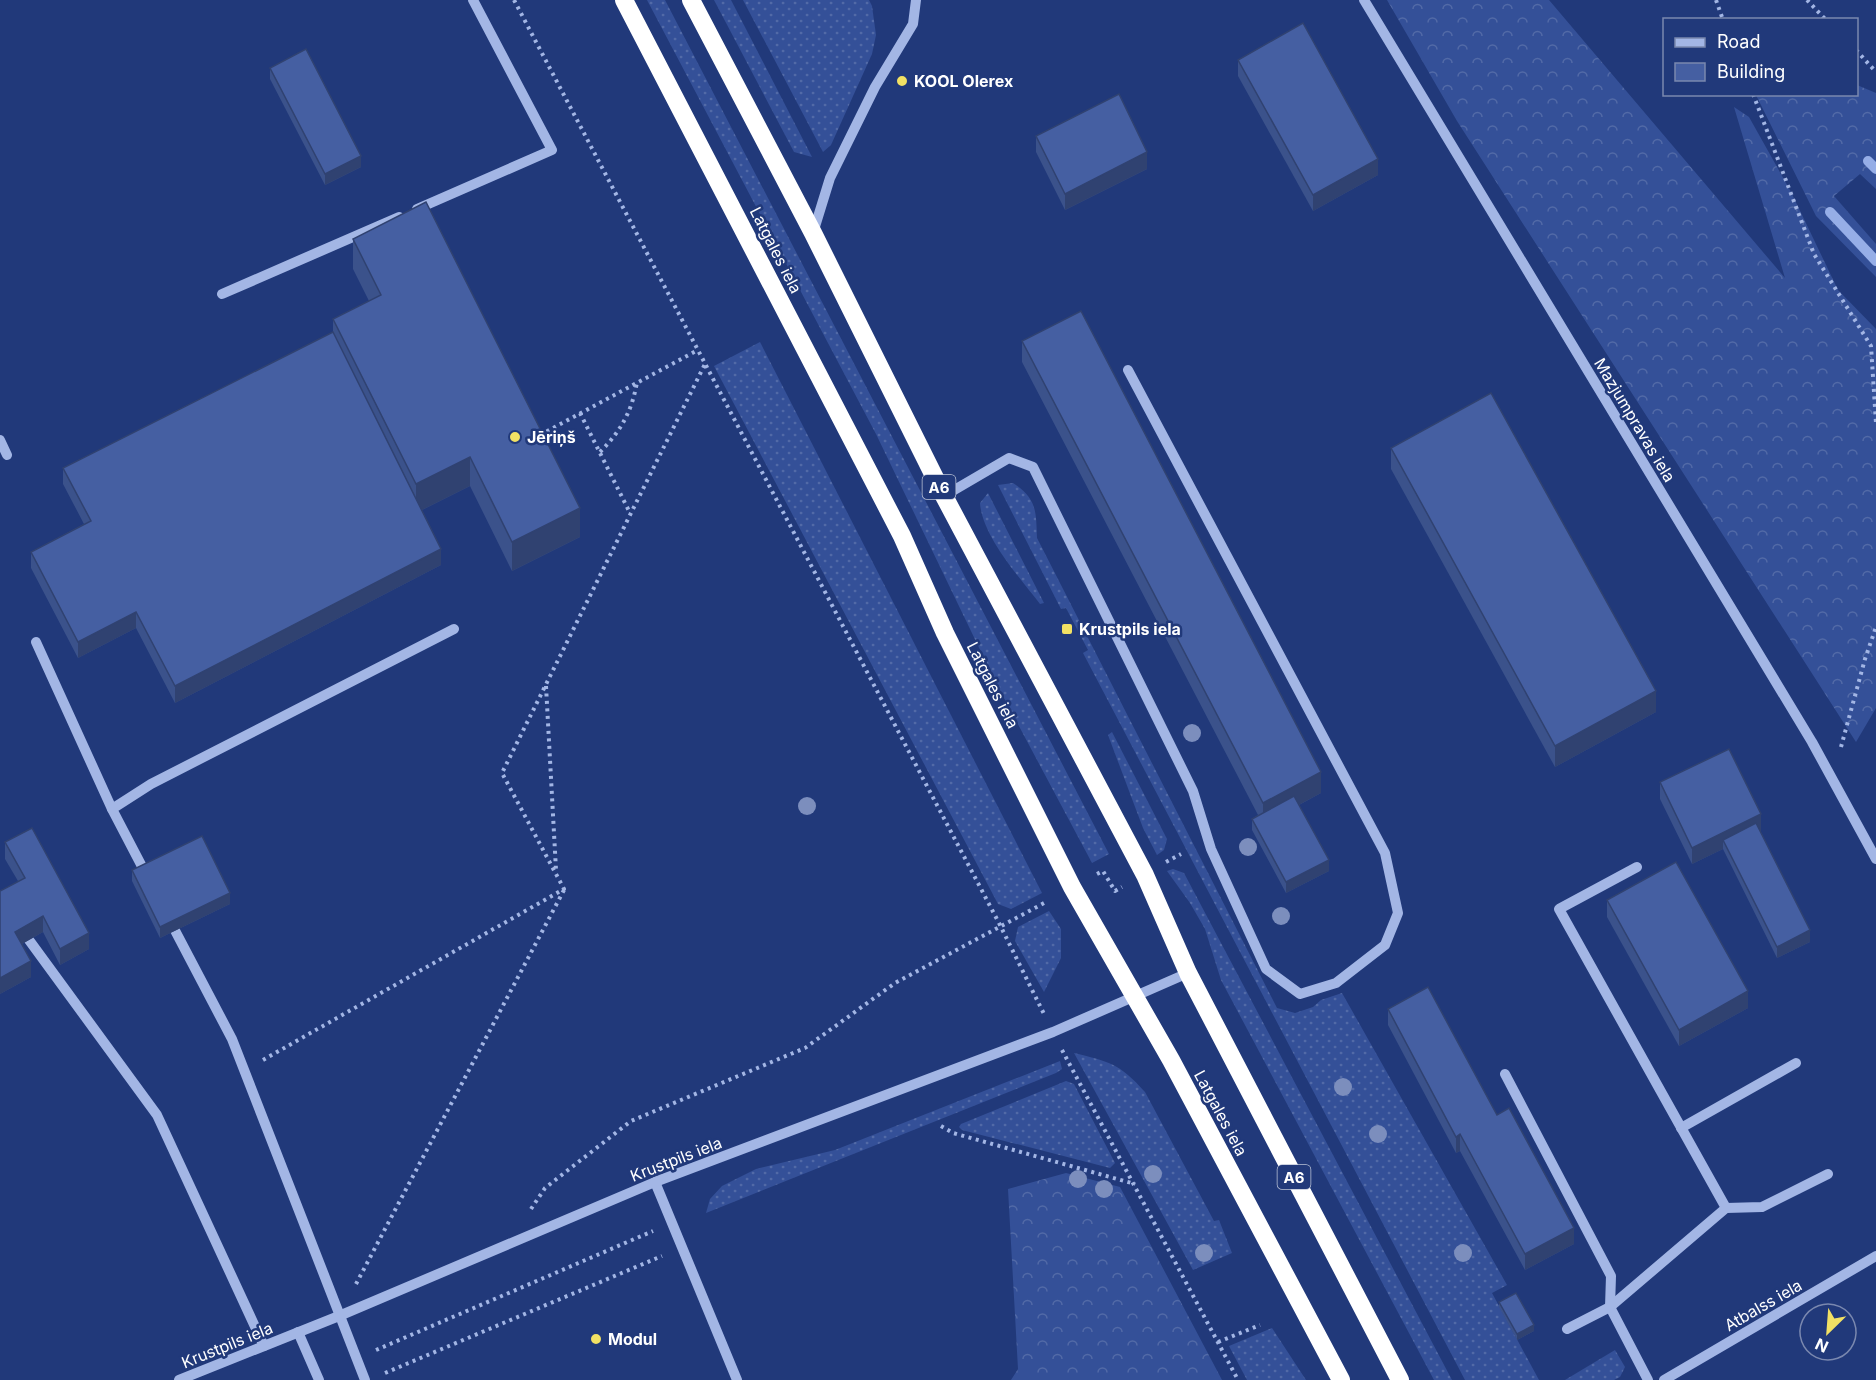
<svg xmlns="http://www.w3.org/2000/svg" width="1876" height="1380" font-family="Inter,sans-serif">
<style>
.grass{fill:url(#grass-dots)}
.forest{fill:url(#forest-crowns)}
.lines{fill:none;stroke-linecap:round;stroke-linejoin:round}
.stream{stroke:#96aee7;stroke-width:10}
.path{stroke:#a3b6e5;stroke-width:4;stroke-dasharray:3 4.5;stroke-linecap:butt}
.minor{stroke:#a3b6e5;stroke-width:10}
.highway{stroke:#fff;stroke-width:18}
.tree{fill:#7c8ebd}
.wall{fill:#3b528b}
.shaded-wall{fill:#304271}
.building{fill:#455fa2;stroke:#304271;stroke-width:1.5}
.poi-dot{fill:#f2e164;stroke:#21397a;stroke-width:2}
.labels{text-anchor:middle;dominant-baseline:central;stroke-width:5;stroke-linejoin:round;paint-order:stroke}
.shield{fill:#21397a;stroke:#bcc4d7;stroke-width:1.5}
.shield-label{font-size:15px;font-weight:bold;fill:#fff}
.poi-label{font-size:16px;font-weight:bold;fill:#fff;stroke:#21397a;text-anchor:start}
.street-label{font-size:16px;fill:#fff;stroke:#21397a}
</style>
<defs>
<pattern id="grass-dots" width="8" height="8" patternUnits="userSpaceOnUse" patternTransform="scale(1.5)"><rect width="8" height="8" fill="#345098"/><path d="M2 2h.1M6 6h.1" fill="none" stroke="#526aa7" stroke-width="1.8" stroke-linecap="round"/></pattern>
<pattern id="forest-crowns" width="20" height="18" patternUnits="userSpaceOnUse" patternTransform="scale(1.5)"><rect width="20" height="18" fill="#345098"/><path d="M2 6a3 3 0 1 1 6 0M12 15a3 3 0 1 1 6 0" fill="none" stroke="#526aa7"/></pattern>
</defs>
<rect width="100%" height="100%" fill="#21397a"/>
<g class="grass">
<path d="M647 0H665L1109 854 1092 863 997 685 876 434Z"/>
<path d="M714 0H731L812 157 794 152Z"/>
<path d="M743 0H869L872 6 876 35 872 54 831 145 823 152Z"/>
<path d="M760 342 1042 893 1011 909 998 904 714 366Z"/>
<path d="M1013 483C1037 499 1036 511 1037 538L1277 1008 1295 1013 1313 1007 1321 1000 1342 993 1507 1285 1492 1293 1539 1380H1465L1083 653 1088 650 1066 608 1061 609 998 485Z"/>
<path d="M988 493 1044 603 1040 604C1020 578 982 536 980 503Z"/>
<path d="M1112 732 1167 839 1164 850 1157 855 1143 828 1108 735Z"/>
<path d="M1173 869 1184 873 1452 1380H1434L1221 980 1205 929 1190 903 1167 871Z"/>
<path d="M1049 911 1061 929V958L1044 992 1015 941 1018 927Z"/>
<path d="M1074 1053C1110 1062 1119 1063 1145 1092L1214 1221 1219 1220 1232 1253 1193 1270Z"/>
<path d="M1060 1061 1062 1069 1056 1073 706 1213 710 1199 722 1186 756 1169 835 1150Z"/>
<path d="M1066 1081 1074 1084 1115 1163 1110 1168 962 1130 959 1127 961 1124Z"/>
<path d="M1272 1328 1306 1380H1247L1229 1346Z"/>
<path d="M1615 1350 1625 1367 1620 1377 1614 1380H1565Z"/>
</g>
<g class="forest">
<path d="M1387 0H1549L1785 278 1734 107 1749 117 1791 192 1838 290 1876 329V708L1856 742 1457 121Z"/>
<path d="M1857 85 1876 93V189L1860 174 1834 196 1876 244V277L1816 216 1756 95 1856 94Z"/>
<path d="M1066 1173 1120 1187 1222 1380H1011L1018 1369 1008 1189Z"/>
</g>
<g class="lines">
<g class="stream">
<path d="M1868 161 1876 169"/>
<path d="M1830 212 1876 261"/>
</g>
<g class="path">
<path d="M514 0 1000 925 1044 1014"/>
<path d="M1716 0 1723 20"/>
<path d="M1807 0 1826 20"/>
<path d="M1856 50 1876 72"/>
<path d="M1753 94 1814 254 1871 346 1876 423"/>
<path d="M580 413 630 513"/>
<path d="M540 435 698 350"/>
<path d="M600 452C621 431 632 411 637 382"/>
<path d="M546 686 556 870"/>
<path d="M1841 747 1865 659 1876 627"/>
<path d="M1166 862 1181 854"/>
<path d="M1097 874 1103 871 1115 891 1122 887"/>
<path d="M1062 1050 1238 1380"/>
<path d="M263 1060 564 889 502 773 705 364"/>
<path d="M941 1126 953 1133 1135 1184"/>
<path d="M531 1209 545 1188 631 1121 805 1048 895 983 1046 902"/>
<path d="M356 1284 564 890"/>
<path d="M1218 1342 1260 1325"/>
<path d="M376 1350 653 1231"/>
<path d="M385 1373 662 1256"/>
</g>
<g class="minor">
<path d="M1364 0 1812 742 1876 859"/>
<path d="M417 209 552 150 473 0"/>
<path d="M813 233 830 178 875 87 913 24 916 0"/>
<path d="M222 294 399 217"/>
<path d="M0 440 7 455"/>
<path d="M944 496 1009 458 1033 467 1193 791 1211 849 1266 969 1300 994 1336 983 1385 945 1398 913 1385 853 1128 370"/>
<path d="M36 642 112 809"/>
<path d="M148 878 112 809 151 784 454 629"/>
<path d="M169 919 232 1039 365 1380"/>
<path d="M29 940 157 1115 264 1346"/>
<path d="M1505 1074 1611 1276 1610 1307 1648 1380"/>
<path d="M1681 1128 1796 1063"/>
<path d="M655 1182 737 1380"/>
<path d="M1726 1208 1762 1207 1828 1174"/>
<path d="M1567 1329 1610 1307 1726 1208 1559 909 1637 867"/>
<path d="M298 1332 319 1380"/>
<path d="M179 1380 339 1316 655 1182 1053 1032 1188 973"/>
<path d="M1664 1380 1876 1256"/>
</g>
<g class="highway">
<path d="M624 0 902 536 945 633 1072 887 1171 1060 1341 1380"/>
<path d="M691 0 813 233 944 496 1145 875 1188 973 1400 1380"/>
</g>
</g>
<g class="tree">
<circle cx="1192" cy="733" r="9"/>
<circle cx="807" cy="806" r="9"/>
<circle cx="1248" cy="847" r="9"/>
<circle cx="1281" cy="916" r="9"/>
<circle cx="1343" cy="1087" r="9"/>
<circle cx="1378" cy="1134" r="9"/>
<circle cx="1153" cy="1174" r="9"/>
<circle cx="1078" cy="1179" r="9"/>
<circle cx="1104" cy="1189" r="9"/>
<circle cx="1204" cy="1253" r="9"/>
<circle cx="1463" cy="1253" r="9"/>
</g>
<g class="wall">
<path d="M1238 60 1378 175 1313 211 1238 76Z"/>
<path d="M270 68 361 167 325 185 270 79Z"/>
<path d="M1036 136 1147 169 1065 210 1036 152Z"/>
<path d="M353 239 580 537 512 571 470 486 422 510 441 565 175 703 136 628 78 658 31 568V552L84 524 63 484V468L333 332V319L369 301 353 269Z"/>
<path d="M1022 341 1321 793 1299 805 1329 871 1286 893 1252 830V819L1258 815 1022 362Z"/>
<path d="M1391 448 1656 712 1555 767 1391 469Z"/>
<path d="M1660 782 1761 831H1760L1810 942 1777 958 1723 849 1692 864 1660 799Z"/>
<path d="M5 842 89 949 60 965 43 932 22 944 31 977 0 994 18 881 5 859Z"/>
<path d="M132 870 230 904 160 938 132 881Z"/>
<path d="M1607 900 1748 1008 1679 1046 1607 917Z"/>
<path d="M1388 1009 1497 1115 1574 1244 1525 1270 1460 1151 1456 1153 1388 1025Z"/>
<path d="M1499 1302 1534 1331 1517 1340 1499 1307Z"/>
</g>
<g class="shaded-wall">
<path d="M1147 152V169L1065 210V194Z"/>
<path d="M361 156V167L325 185V174Z"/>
<path d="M1378 159V175L1313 211V195Z"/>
<path d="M470 457V486L416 513V484Z"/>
<path d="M580 508V537L512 571V542Z"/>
<path d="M441 549V565L175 703V686Z"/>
<path d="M136 612V628L78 658V642Z"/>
<path d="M1656 691V712L1555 767V746Z"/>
<path d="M1321 772V793L1263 824V803Z"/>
<path d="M1761 814V831L1727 847 1723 840V849L1692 864V848Z"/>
<path d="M1329 860V871L1286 893V882Z"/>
<path d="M230 893V904L160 938V927Z"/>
<path d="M43 916V932L15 948V932Z"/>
<path d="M1810 930V942L1777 958V947Z"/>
<path d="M89 933V949L60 965V949Z"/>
<path d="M31 961V977L0 994V978Z"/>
<path d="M1748 991V1008L1679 1046V1030Z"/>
<path d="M1460 1134V1151L1456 1153V1137Z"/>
<path d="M1574 1228V1244L1525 1270V1254Z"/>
<path d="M1534 1325V1331L1517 1340V1334Z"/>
</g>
<g class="building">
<path d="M1303 23 1378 159 1313 195 1238 60Z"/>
<path d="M306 49 361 156 325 174 270 68Z"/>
<path d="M1119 94 1147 152 1065 194 1036 136Z"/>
<path d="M426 202 580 508 512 542 470 457 416 484 333 319 381 295 353 239Z"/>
<path d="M1081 311 1321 772 1263 803 1022 341Z"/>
<path d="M333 332 441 549 175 686 136 612 78 642 31 552 91 521 63 468Z"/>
<path d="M1491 393 1656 691 1555 746 1391 448Z"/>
<path d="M1729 749 1761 814 1692 848 1660 782Z"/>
<path d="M1294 796 1329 860 1286 882 1252 819Z"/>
<path d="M1756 823 1810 930 1777 947 1723 840Z"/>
<path d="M32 828 89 933 60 949 43 916 15 932 31 961 0 978V891L25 878 5 842Z"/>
<path d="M202 836 230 893 160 927 132 870Z"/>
<path d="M1676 862 1748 991 1679 1030 1607 900Z"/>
<path d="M1428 987 1497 1115 1509 1108 1574 1228 1525 1254 1460 1134 1456 1137 1388 1009Z"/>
<path d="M1516 1293 1534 1325 1517 1334 1499 1302Z"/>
</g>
<g class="poi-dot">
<circle cx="902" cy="81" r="6"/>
<circle cx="515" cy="437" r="6"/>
<rect x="1061" y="623" width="12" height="12" rx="3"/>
<circle cx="596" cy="1339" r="6"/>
</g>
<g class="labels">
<g class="shield">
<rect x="922.5" y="475" width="33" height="24" rx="4.5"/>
<rect x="1277.5" y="1165" width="33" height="24" rx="4.5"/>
</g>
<g class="shield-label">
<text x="939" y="487">A6</text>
<text x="1294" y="1177">A6</text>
</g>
<g class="poi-label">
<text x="914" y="81">KOOL Olerex</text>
<text x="527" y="437">Jēriņš</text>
<text x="1079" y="629">Krustpils iela</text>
<text x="608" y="1339">Modul</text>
</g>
<g class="street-label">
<text transform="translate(776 250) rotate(63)">Latgales iela</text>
<text transform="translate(1635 420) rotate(59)">Mazjumpravas iela</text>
<text transform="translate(993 685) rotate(63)">Latgales iela</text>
<text transform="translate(1221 1113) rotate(62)">Latgales iela</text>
<text transform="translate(676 1159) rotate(-21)">Krustpils iela</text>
<text transform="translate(1763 1305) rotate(-30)">Atbalss iela</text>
<text transform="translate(227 1345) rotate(-22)">Krustpils iela</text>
</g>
</g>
<rect x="1663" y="18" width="195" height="78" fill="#21397a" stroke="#7a88af" stroke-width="1.5"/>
<rect x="1675" y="38" width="30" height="9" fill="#a3b6e5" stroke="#7a88af" stroke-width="1.5"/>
<text x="1717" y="48" font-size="18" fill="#ffffff">Road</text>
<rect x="1675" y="63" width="30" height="18" fill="#455fa2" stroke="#7a88af" stroke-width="1.5"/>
<text x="1717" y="78" font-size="18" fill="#ffffff">Building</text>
<g transform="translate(1828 1332) rotate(205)"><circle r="28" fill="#21397a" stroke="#7a88af" stroke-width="1.5"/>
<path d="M0-4.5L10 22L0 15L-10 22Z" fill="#f2e164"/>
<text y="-9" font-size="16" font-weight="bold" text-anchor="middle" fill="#ffffff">N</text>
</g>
</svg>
